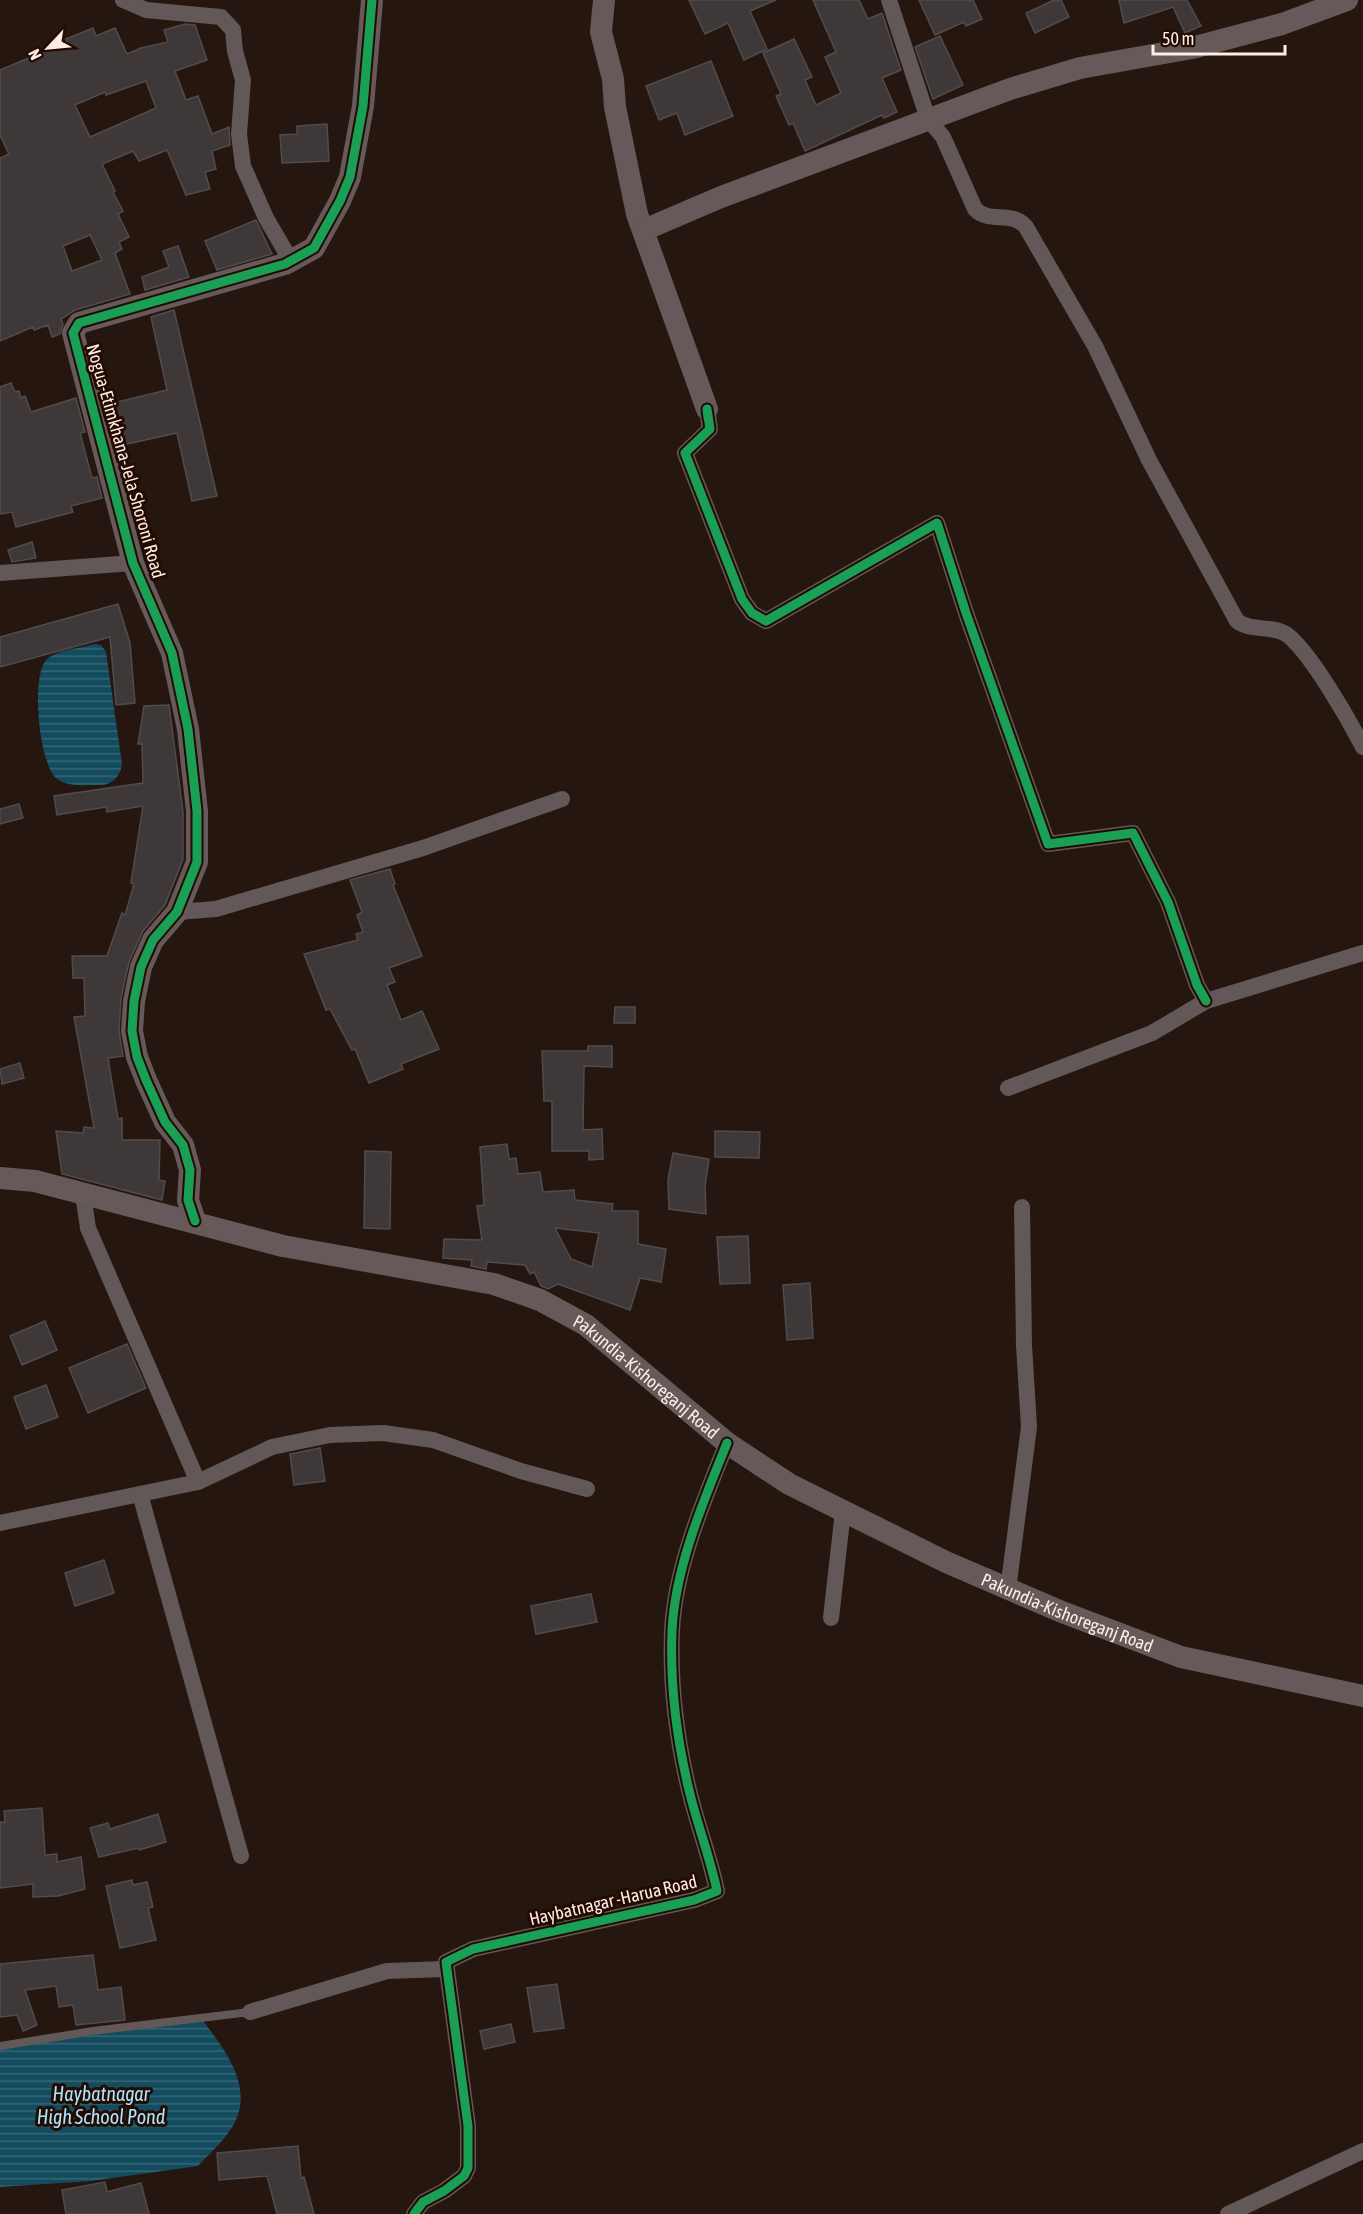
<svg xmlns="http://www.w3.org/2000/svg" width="1363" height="2214" font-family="'Asap Condensed',sans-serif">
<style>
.water{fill:url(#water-rules)}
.building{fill:#3e3838;stroke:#524b4e;stroke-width:1.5;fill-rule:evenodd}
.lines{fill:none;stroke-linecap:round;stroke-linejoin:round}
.lane{stroke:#625857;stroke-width:8}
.street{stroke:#625857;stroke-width:16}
.secondary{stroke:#665959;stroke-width:22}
.cycleway-casing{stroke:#230b01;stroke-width:13}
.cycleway{stroke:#1a9f57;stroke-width:9}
.labels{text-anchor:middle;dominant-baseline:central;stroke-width:6;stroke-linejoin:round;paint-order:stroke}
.street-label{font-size:18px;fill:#ffede4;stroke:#230b01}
.water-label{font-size:20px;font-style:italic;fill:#a8e5ff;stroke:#230b01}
</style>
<defs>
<pattern id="water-rules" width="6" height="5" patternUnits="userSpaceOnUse" patternTransform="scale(1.5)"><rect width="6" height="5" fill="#134c5f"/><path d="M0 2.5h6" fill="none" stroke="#366676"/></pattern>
</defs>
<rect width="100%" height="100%" fill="#25170f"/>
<g class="water">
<path d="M95 644 101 645 106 652 122 764C120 777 112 786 97 785 84 785 68 787 57 779 39 765 30 675 47 659 57 650 82 648 95 644Z"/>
<path d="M200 2017C222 2046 255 2085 234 2124 226 2139 210 2153 198 2166L91 2181 0 2187V2043Z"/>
</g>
<g class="building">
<path d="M689 0H776L750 11 767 49 744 60 728 23 705 34Z"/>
<path d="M813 0H859L868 19 882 13 901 70 882 78 897 112 884 118 882 115 805 151 793 123 789 125 776 96 781 94 763 53 794 39 812 77 805 80 816 105 841 93 825 57 836 52Z"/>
<path d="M919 0H973L982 19 966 26 964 22 935 35Z"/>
<path d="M1054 0H1061L1069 17 1035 33 1026 13Z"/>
<path d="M1119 0H1187L1201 26 1185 33 1173 7 1124 23Z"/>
<path d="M185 24 195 25 207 60 175 71 186 100 198 96 212 134 229 127 230 145 212 151 216 169 205 172 210 189 186 195 167 150 139 161 133 151 102 164 115 191 113 192 123 211 118 214 129 237 119 242 122 249 115 253 130 294 75 310 61 319 63 324 60 334 52 337 48 325 34 330 33 327 0 341V158L9 154 0 135V70L67 42 66 39 93 28 96 36 115 28 127 54 141 48 168 42 164 30ZM146 81 156 108 90 137 75 105 105 92 106 95ZM90 235 102 260 72 271 63 246Z"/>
<path d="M940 36 963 85 933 99 915 47Z"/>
<path d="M711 61 733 116 685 135 677 113 659 120 646 86Z"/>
<path d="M327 124 329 161 282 163 280 135 297 134V126Z"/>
<path d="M256 220 272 254 217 270 205 241Z"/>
<path d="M178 246 189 277 145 290 142 277 169 267 163 251Z"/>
<path d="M174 310 217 496 192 501 177 433 122 445 113 403 167 390 151 317Z"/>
<path d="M11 383 15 392 19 391 21 398 25 396 31 412 76 398 85 432 80 433 92 478 97 477 102 498 71 506 73 512 16 527 12 512 0 514V387Z"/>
<path d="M32 542 36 558 12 562 8 550Z"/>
<path d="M118 604 130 643 135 703 116 705 110 637 0 667V637Z"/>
<path d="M169 705 183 812V859L165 905 143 931 129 962 121 998 119 1030 123 1056 108 1058 118 1119 122 1118V1140H160L159 1180 165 1181 162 1200 62 1174 56 1131 83 1133 84 1127 94 1128 74 1017 85 1016 84 978H73L72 956H107L122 913 125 915 134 884 131 883 143 806 107 812 106 807 57 815 54 796 143 783 142 744H138L144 706Z"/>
<path d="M19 804 23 818 0 824V809Z"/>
<path d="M390 869 395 884 393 885 422 956 389 968 395 982 387 985 401 1020 422 1011 439 1049 401 1064 403 1069 369 1083 355 1049 352 1050 330 1009 326 1010 304 954 358 940 356 934 363 932 357 915 362 912 350 880Z"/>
<path d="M615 1007H635V1023H614Z"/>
<path d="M588 1046H612V1067L584 1066 583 1130 602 1129 603 1159 589 1160V1151H552V1101H544L542 1051H588Z"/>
<path d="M20 1063 24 1078 2 1084 0 1069Z"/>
<path d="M715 1131 760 1132 759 1158 715 1157Z"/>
<path d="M507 1144 509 1159 516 1158 518 1174 540 1172 543 1192 574 1190 575 1200 613 1204 612 1211H638V1244L666 1249 661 1282 640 1278 630 1310 558 1284 548 1289 541 1286 534 1272 530 1274 525 1265 487 1262 486 1269 471 1266 472 1260 443 1258 444 1239 482 1240 477 1206 484 1205 480 1147ZM555 1228 599 1233 592 1267 571 1259Z"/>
<path d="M365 1151 391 1152 390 1229 364 1228Z"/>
<path d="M673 1153 709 1159 705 1186 706 1214 669 1209 668 1180Z"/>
<path d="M748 1236 750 1283 720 1284 717 1237Z"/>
<path d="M810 1283 813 1338 787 1340 783 1285Z"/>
<path d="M45 1321 57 1350 22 1365 10 1336Z"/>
<path d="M127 1344 146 1388 88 1413 69 1368Z"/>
<path d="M46 1385 58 1417 26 1429 14 1397Z"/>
<path d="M320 1448 325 1481 294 1485 290 1454Z"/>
<path d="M104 1560 114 1593 75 1606 65 1573Z"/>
<path d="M591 1594 597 1622 536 1634 531 1606Z"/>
<path d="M42 1808 45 1855 57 1854V1862L81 1857 85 1889 58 1896 33 1897V1884L0 1888V1822H5L4 1811Z"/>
<path d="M158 1814 166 1842 139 1850 138 1848 99 1857 90 1828 108 1823 110 1829Z"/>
<path d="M132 1880 133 1885 147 1882 153 1907 148 1908 156 1940 120 1948 106 1886Z"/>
<path d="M93 1955 98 1990 121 1987 125 2020 76 2025 73 2005 59 2007 56 1986 25 1990 37 2025 23 2031 17 2015 0 2017V1964Z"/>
<path d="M557 1984 564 2028 534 2032 527 1988Z"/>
<path d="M511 2024 515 2042 484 2049 480 2031Z"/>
<path d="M298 2146 301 2178 304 2177 314 2214H277L267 2176 219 2180 217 2153Z"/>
<path d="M105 2182 107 2192 141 2183 149 2214H66L62 2190Z"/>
</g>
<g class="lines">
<path class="lane" d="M0 2046 93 2031 250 2012"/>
<g class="street">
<path d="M123 0 146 10 221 17 233 30 235 51 243 80 239 134 243 166 266 218 291 261"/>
<path d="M889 0 928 119 943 137 975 209C989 224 1012 210 1026 227L1095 346 1149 460 1237 621C1251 632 1272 625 1286 634 1310 651 1349 720 1363 747"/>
<path d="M708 418 707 409 710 429 685 453 742 599 752 613 766 621 937 523 966 613 1048 844 1133 833 1168 902 1197 985 1206 1001"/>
<path d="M0 573 133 563"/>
<path d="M177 912 216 909 423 848 562 799"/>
<path d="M1008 1088 1152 1033 1206 1001 1363 953"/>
<path d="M83 1194 88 1228 198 1482"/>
<path d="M140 1494 241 1856"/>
<path d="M0 1523 198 1482 272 1447 330 1435 383 1433 433 1440 521 1471 587 1489"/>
<path d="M1008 1590 1029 1427 1024 1345 1022 1207"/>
<path d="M831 1618 843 1511"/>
<path d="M250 2012 387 1971 445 1969"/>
<path d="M414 2214 423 2202 444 2191 464 2176 468 2168V2126L446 1962 473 1949 694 1900 717 1891C710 1857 697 1824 689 1790 677 1740 670 1682 672 1631 675 1567 704 1500 727 1443"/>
<path d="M1228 2214 1363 2151"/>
</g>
<g class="secondary">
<path d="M604 0 601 32 613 79 615 107 637 214 707 409"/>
<path d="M644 230 721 197 1010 89 1080 68 1192 48 1282 24 1347 0"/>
<path id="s1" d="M0 1178 35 1181 283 1246 494 1284 540 1300 586 1325 727 1443 789 1484 946 1562 1062 1612 1181 1657 1363 1696"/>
<path d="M195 1221 188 1200 190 1170 183 1145 165 1122 146 1080 137 1057 132 1031 134 1001 141 967 153 940 177 912 197 862V811L188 729 172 653 133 563 73 333 79 323 285 264 314 248 340 201 350 177 363 106 372 0"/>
</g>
<defs>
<g id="cycleway">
<path d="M708 418 707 409 710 429 685 453 742 599 752 613 766 621 937 523 966 613 1048 844 1133 833 1168 902 1197 985 1206 1001"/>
<path d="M195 1221 188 1200 190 1170 183 1145 165 1122 146 1080 137 1057 132 1031 134 1001 141 967 153 940 177 912 197 862V811L188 729 172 653 133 563 73 333 79 323 285 264 314 248 340 201 350 177 363 106 372 0"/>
<path d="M414 2214 423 2202 444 2191 464 2176 468 2168V2126L446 1962 473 1949 694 1900 717 1891C710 1857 697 1824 689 1790 677 1740 670 1682 672 1631 675 1567 704 1500 727 1443"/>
</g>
</defs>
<use href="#cycleway" class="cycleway-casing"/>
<use href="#cycleway" class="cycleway"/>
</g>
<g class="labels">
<g class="street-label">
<text transform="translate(126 461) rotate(74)">Nogua-Etimkhana-Jela Shoroni Road</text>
<text stroke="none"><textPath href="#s1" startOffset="686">Pakundia-Kishoreganj Road</textPath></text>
<text stroke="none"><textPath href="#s1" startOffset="1172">Pakundia-Kishoreganj Road</textPath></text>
<text transform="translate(613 1900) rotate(-13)">Haybatnagar -Harua Road</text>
</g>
<g class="water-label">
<text x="101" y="2093">Haybatnagar<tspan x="101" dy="23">High School Pond</tspan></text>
</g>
</g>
<g transform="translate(48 48) rotate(244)" stroke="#230b01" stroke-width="4.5" paint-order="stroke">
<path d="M0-4.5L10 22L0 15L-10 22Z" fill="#ffede4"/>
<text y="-9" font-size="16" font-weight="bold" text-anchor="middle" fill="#ffede4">N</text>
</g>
<path d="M1153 45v9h132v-9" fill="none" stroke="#ffede4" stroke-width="3"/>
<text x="1162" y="45" font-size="18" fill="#ffede4" stroke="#230b01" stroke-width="4.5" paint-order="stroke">50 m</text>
</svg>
